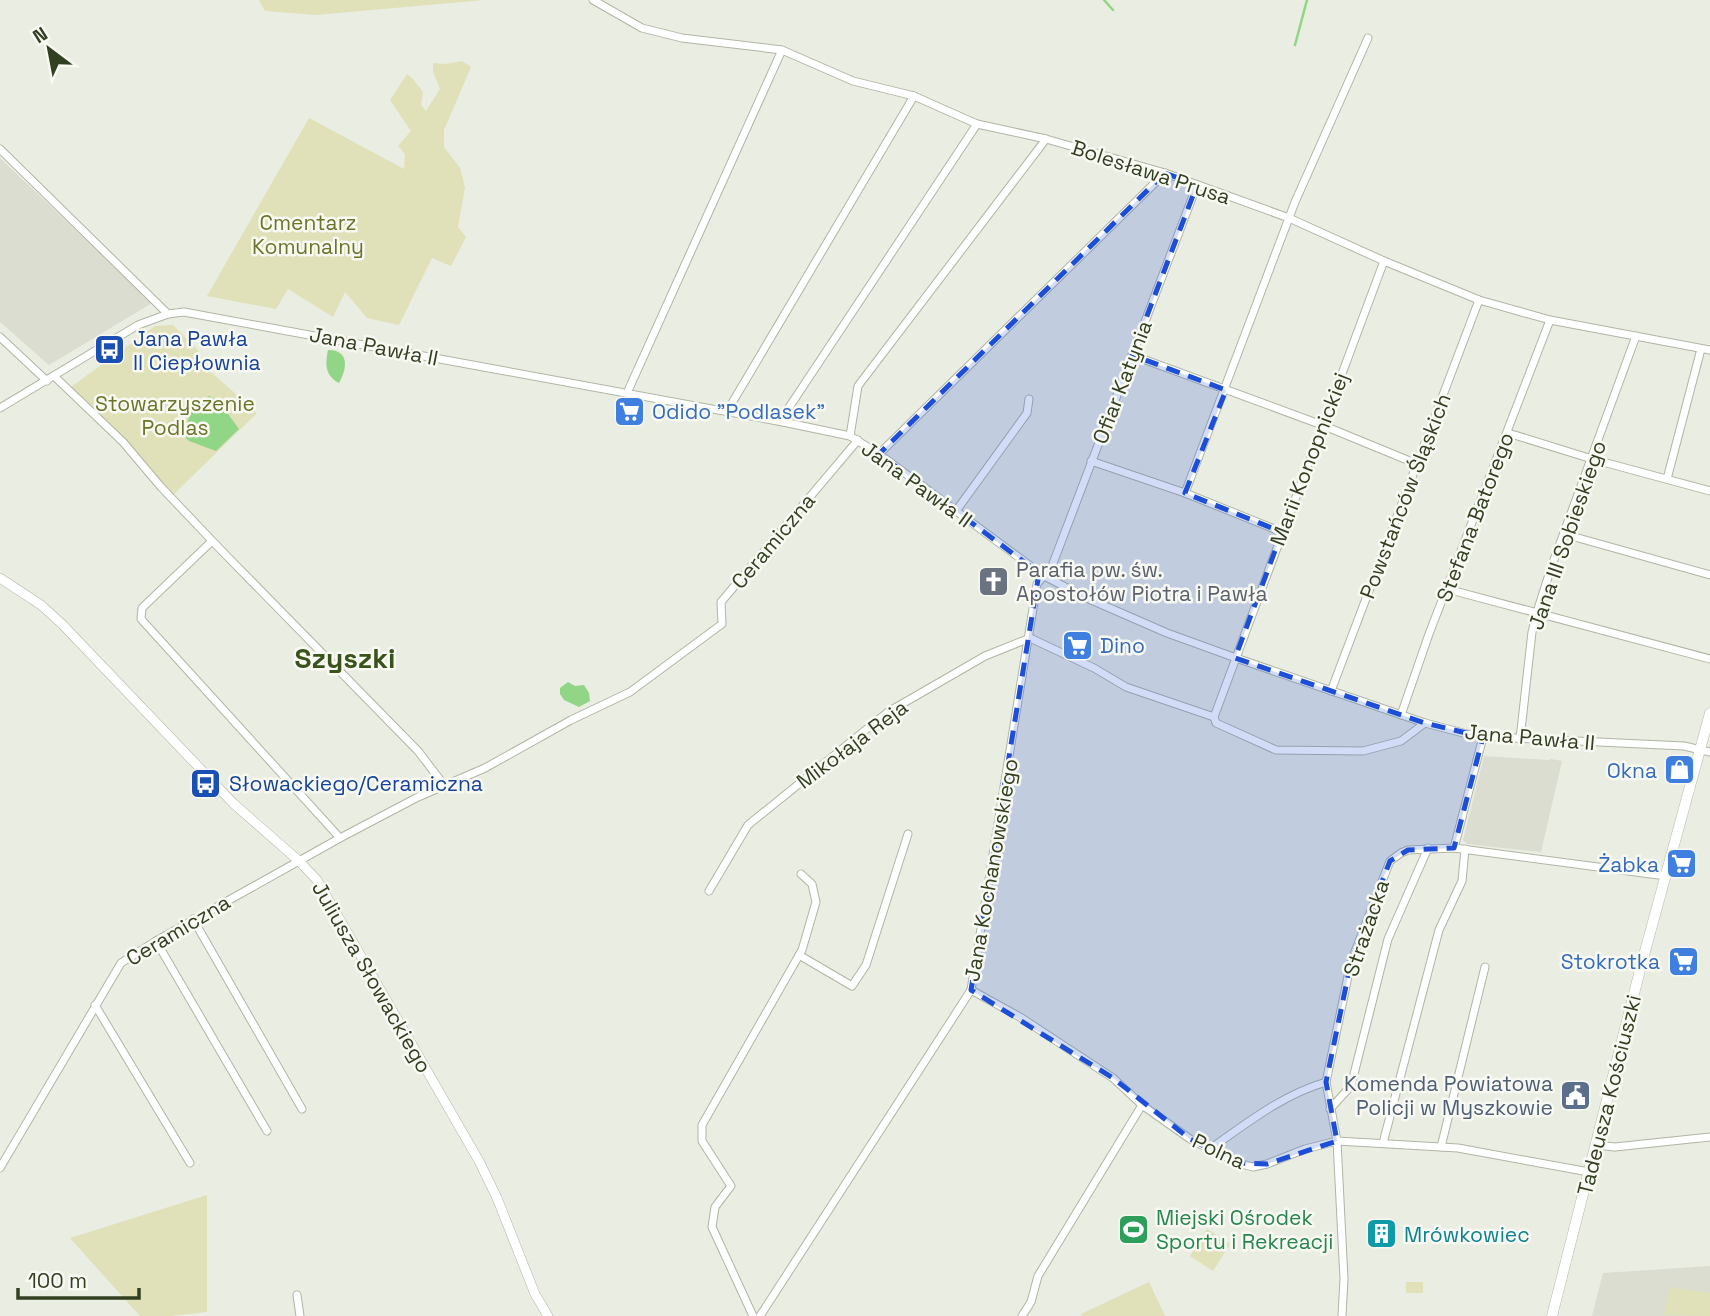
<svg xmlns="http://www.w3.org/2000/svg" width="1710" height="1316" font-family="'Space Grotesk',sans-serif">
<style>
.built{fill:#daddd0}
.green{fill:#e0e0b9}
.water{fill:#90d686}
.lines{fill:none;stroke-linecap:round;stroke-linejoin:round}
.stream{stroke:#90d686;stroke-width:2.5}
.minor-casing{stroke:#afb6a4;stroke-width:9}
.tertiary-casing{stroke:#afb6a4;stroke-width:10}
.secondary-casing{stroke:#b3bda3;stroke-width:11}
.minor{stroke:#fff;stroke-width:7}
.tertiary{stroke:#fff;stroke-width:9}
.secondary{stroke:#fff;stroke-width:10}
.marked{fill:#1d4ed8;fill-opacity:0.2;stroke:#1d4ed8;stroke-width:5;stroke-dasharray:14 9;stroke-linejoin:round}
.labels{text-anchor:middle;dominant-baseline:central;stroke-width:5;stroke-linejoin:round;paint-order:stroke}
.street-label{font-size:21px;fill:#324021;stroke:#f8f9f3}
.park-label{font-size:21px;fill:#6c7527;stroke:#f8f9f3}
.transit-label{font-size:21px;fill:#164399;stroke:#f8f9f3;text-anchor:start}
.shop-label{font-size:21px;fill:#366cbe;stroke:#f8f9f3;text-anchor:end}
.worship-label{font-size:21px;fill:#5b616d;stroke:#f8f9f3;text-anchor:start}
.service-label{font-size:21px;fill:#4e5e75;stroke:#f8f9f3;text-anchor:end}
.leisure-label{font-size:21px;fill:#27864d;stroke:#f8f9f3;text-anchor:start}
.culture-label{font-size:21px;fill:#0d838f;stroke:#f8f9f3;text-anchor:start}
.district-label{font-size:28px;font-weight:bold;fill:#39541b;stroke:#f8f9f3}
</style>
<rect width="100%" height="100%" fill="#eaede2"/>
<g class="built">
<path d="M0 158 152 303 49 365 0 322Z"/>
<path d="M1484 756 1548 760 1551 759 1562 761 1541 852 1467 844 1463 840Z"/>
<path d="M1710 1266V1316H1592L1603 1273Z"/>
</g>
<g class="green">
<path d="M259 0H484L316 15 265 11Z"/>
<path d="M462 61 471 67 444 130V147L460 168 465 187 458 227 466 237 451 266 432 258 399 325 367 318 345 292 333 317 288 289 276 309 207 296 309 118 404 169 405 154 398 146 411 131 390 100 407 74 413 79 423 92 421 105 426 111 440 89 433 72V63L446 64Z"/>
<path d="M173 325 199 351 193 356 257 413 173 495 71 387 155 326Z"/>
<path d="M207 1195V1312L170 1316H140L70 1238Z"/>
<path d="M1207 1229 1230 1244 1213 1271 1190 1256Z"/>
<path d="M1149 1282 1165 1316H1082L1081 1314Z"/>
<rect x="1406" y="1282" width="17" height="11"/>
<path d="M1670 1287 1710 1293V1316L1664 1315Z"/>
</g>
<g class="water">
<path d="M328 350C350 350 347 369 339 383 325 376 325 364 328 350Z"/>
<path d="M209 396 218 400 239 429 216 451 189 441 184 436 191 409Z"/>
<path d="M568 682 575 686 584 685 589 693 590 701 579 707 564 700 560 694V688Z"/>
</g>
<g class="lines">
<g class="stream">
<path d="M1104 0 1113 10"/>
<path d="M1295 45 1307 0"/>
</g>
<defs>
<g id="minor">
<path d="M593 0 642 28 682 38 782 50 853 81 914 96 977 124 1046 139 1165 173 1289 218 1384 261 1479 300 1550 320 1710 350"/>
<path d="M0 149 168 314"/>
<path d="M1384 261 1214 717 1216 723 1276 750 1363 751 1401 741 1425 723"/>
<path d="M0 337 47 381"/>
<path d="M1132 355 1322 425 1417 464"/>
<path d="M54 376 123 442 161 487 220 549 418 751 444 785"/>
<path d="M627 393 782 50"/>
<path d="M0 408 138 325 168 314 184 312 783 422 850 436 879 454 1044 576 1089 599 1167 633 1236 658 1425 723 1467 734 1492 737 1684 746 1710 752"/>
<path d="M729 412 732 403 914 96"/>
<path d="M783 422 784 415 977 124"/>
<path d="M1508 433 1592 459 1710 491"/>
<path d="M850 436 858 386 1046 139"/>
<path d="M879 454 1165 173"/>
<path d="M1091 461 1185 493 1282 532"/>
<path d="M1667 479 1701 349"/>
<path d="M1185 493 1295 202 1368 38"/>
<path d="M956 511 1027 413 1029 399"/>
<path d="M1564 534 1710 575"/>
<path d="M212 541 142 608 141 619 340 838"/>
<path d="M1447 589 1710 659"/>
<path d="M1331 691 1479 300"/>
<path d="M1401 715 1429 634 1550 320"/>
<path d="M1520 739 1532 632 1537 612 1551 568 1636 336"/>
<path d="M1454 848 1483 737"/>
<path d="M709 891 748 825 888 712 985 656 1030 638 1094 668 1126 687 1214 717"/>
<path d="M193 919 302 1109"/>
<path d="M156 941 267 1131"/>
<path d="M799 955 852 986 866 965 908 834"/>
<path d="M971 990 1020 1017 1113 1078 1142 1105 1190 1139 1238 1163 1253 1167 1267 1164 1305 1149 1337 1141 1458 1148 1589 1172"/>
<path d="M95 1005 190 1163"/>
<path d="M1330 1109 1351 1086 1388 939 1428 848"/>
<path d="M1383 1143 1439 930 1462 881 1465 849"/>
<path d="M1596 1145 1615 1147 1710 1137"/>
<path d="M1441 1147 1485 967"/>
<path d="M1210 1149C1247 1123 1282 1095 1326 1082"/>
<path d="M0 1168 121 963 156 941 340 838 418 797 485 768 571 720 630 692 722 624 721 602 858 440"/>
<path d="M297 1295 300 1316"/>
<path d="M753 1316 712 1227 715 1207 731 1186 702 1141V1125L802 950 816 902 812 884 801 874"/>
<path d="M760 1316 971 990 1037 584 1052 566 1197 185"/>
<path d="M1022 1316 1031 1302 1038 1276 1142 1105"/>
<path d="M1342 1316 1344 1279 1337 1141 1326 1082 1351 962 1390 861 1401 853 1408 850 1454 848 1666 876"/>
</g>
<path id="tertiary" d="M0 578 41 605 62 624 234 804 299 861 317 880 479 1161 497 1198 535 1294 548 1316"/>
<path id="secondary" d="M1552 1316 1641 966 1710 713"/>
</defs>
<use href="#minor" class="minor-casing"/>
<use href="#tertiary" class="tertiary-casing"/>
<use href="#secondary" class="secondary-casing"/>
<use href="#minor" class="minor"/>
<use href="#tertiary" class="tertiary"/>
<use href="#secondary" class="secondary"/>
</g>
<path class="marked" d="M1165 173 1197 185 1132 355 1226 390 1185 493 1282 532 1235 658 1425 723 1483 737 1454 848 1408 850 1390 861 1351 962 1326 1082 1337 1141 1267 1164 1238 1163 1190 1139 1113 1078 971 990 1039 573 879 454Z"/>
<defs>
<symbol id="bus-square" viewBox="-11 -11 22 22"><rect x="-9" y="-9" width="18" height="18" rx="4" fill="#1a4fb4" stroke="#f8f9f3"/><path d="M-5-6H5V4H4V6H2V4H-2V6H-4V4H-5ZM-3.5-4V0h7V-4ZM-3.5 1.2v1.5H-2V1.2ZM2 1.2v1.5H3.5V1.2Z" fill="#fff"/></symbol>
<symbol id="supermarket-square" viewBox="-11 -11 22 22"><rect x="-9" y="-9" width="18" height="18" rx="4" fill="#3f7fe0" stroke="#f8f9f3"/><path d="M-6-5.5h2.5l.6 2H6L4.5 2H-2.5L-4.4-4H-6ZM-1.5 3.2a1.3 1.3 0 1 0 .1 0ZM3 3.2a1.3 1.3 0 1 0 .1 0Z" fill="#fff"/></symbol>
<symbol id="church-square" viewBox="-11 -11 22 22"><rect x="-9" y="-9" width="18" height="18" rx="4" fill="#6b7280" stroke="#f8f9f3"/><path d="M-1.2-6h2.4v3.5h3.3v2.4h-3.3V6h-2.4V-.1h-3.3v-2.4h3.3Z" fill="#fff"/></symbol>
<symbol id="shop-square" viewBox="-11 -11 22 22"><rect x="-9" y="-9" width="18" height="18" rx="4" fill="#3f7fe0" stroke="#f8f9f3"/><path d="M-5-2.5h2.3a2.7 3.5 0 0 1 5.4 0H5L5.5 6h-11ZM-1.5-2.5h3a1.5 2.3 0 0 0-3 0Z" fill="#fff"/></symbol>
<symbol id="civic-square" viewBox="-11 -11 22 22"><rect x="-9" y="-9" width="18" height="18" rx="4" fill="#5c6f8a" stroke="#f8f9f3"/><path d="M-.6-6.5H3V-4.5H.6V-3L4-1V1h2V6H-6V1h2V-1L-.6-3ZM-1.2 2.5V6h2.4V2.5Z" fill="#fff"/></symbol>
<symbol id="stadium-square" viewBox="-11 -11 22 22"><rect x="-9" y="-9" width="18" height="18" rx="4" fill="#2e9e5b" stroke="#f8f9f3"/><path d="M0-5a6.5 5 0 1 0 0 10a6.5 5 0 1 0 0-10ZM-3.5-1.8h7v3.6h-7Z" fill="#fff"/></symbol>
<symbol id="building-square" viewBox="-11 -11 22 22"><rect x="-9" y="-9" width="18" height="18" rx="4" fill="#0f9aa8" stroke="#f8f9f3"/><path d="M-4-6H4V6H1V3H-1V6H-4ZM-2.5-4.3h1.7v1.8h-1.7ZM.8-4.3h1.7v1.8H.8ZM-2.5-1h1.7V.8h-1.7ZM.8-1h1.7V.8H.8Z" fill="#fff"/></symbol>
</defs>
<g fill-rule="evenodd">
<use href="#bus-square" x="92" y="332" width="35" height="35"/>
<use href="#supermarket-square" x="612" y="394" width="35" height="35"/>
<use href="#church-square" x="976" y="564" width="35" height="35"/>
<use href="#supermarket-square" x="1060" y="628" width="35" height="35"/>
<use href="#shop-square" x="1662" y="752" width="35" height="35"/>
<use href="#bus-square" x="188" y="766" width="35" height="35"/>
<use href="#supermarket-square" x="1664" y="846" width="35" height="35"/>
<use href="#supermarket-square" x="1666" y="944" width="35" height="35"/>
<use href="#civic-square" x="1558" y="1078" width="35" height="35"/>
<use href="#stadium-square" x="1116" y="1212" width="35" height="35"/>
<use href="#building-square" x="1364" y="1216" width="35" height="35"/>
</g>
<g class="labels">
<g class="street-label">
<text transform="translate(1151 172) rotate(18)">Bolesława Prusa</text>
<text transform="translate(374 346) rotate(11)">Jana Pawła II</text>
<text transform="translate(1122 382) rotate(-69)">Ofiar Katynia</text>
<text transform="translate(1309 459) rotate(-69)">Marii Konopnickiej</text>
<text transform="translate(917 484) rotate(36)">Jana Pawła II</text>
<text transform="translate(1405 496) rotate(-69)">Powstańców Śląskich</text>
<text transform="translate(1475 517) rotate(-69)">Stefana Batorego</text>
<text transform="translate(1567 535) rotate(-71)">Jana III Sobieskiego</text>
<text transform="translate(773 541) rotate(-50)">Ceramiczna</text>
<text transform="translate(1530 737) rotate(5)">Jana Pawła II</text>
<text transform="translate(852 744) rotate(-37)">Mikołaja Reja</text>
<text transform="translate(991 870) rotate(-80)">Jana Kochanowskiego</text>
<text transform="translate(1366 928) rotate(-71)">Strażacka</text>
<text transform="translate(178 930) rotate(-31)">Ceramiczna</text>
<text transform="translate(372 977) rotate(60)">Juliusza Słowackiego</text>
<text transform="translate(1609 1095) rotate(-76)">Tadeusza Kościuszki</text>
<text transform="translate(1219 1151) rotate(25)">Polna</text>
</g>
<g class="park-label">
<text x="308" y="222">Cmentarz<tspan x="308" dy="24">Komunalny</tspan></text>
<text x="175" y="403">Stowarzyszenie<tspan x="175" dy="24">Podlas</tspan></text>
</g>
<g class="transit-label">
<text x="133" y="338">Jana Pawła<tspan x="133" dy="24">II Ciepłownia</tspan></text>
<text x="229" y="783">Słowackiego/Ceramiczna</text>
</g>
<g class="shop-label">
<text x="652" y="411" text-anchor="start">Odido "Podlasek"</text>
<text x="1100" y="645" text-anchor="start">Dino</text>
<text x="1657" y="770">Okna</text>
<text x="1659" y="864">Żabka</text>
<text x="1660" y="961">Stokrotka</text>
</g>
<g class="worship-label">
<text x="1016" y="569">Parafia pw. św.<tspan x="1016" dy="24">Apostołów Piotra i Pawła</tspan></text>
</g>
<g class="service-label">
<text x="1553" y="1083">Komenda Powiatowa<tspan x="1553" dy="24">Policji w Myszkowie</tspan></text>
</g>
<g class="leisure-label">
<text x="1156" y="1217">Miejski Ośrodek<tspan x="1156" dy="24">Sportu i Rekreacji</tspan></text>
</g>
<g class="culture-label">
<text x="1404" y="1234">Mrówkowiec</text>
</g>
<g class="district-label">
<text x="345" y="658">Szyszki</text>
</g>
</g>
<g transform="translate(49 49) rotate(328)" stroke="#f8f9f3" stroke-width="5" paint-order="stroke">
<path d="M0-5L12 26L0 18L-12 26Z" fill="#324021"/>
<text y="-10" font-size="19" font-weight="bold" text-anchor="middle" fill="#324021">N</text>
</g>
<path d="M18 1288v10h121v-10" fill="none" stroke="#324021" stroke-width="3.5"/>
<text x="28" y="1288" font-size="21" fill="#324021" stroke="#f8f9f3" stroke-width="5" paint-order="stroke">100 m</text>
</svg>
